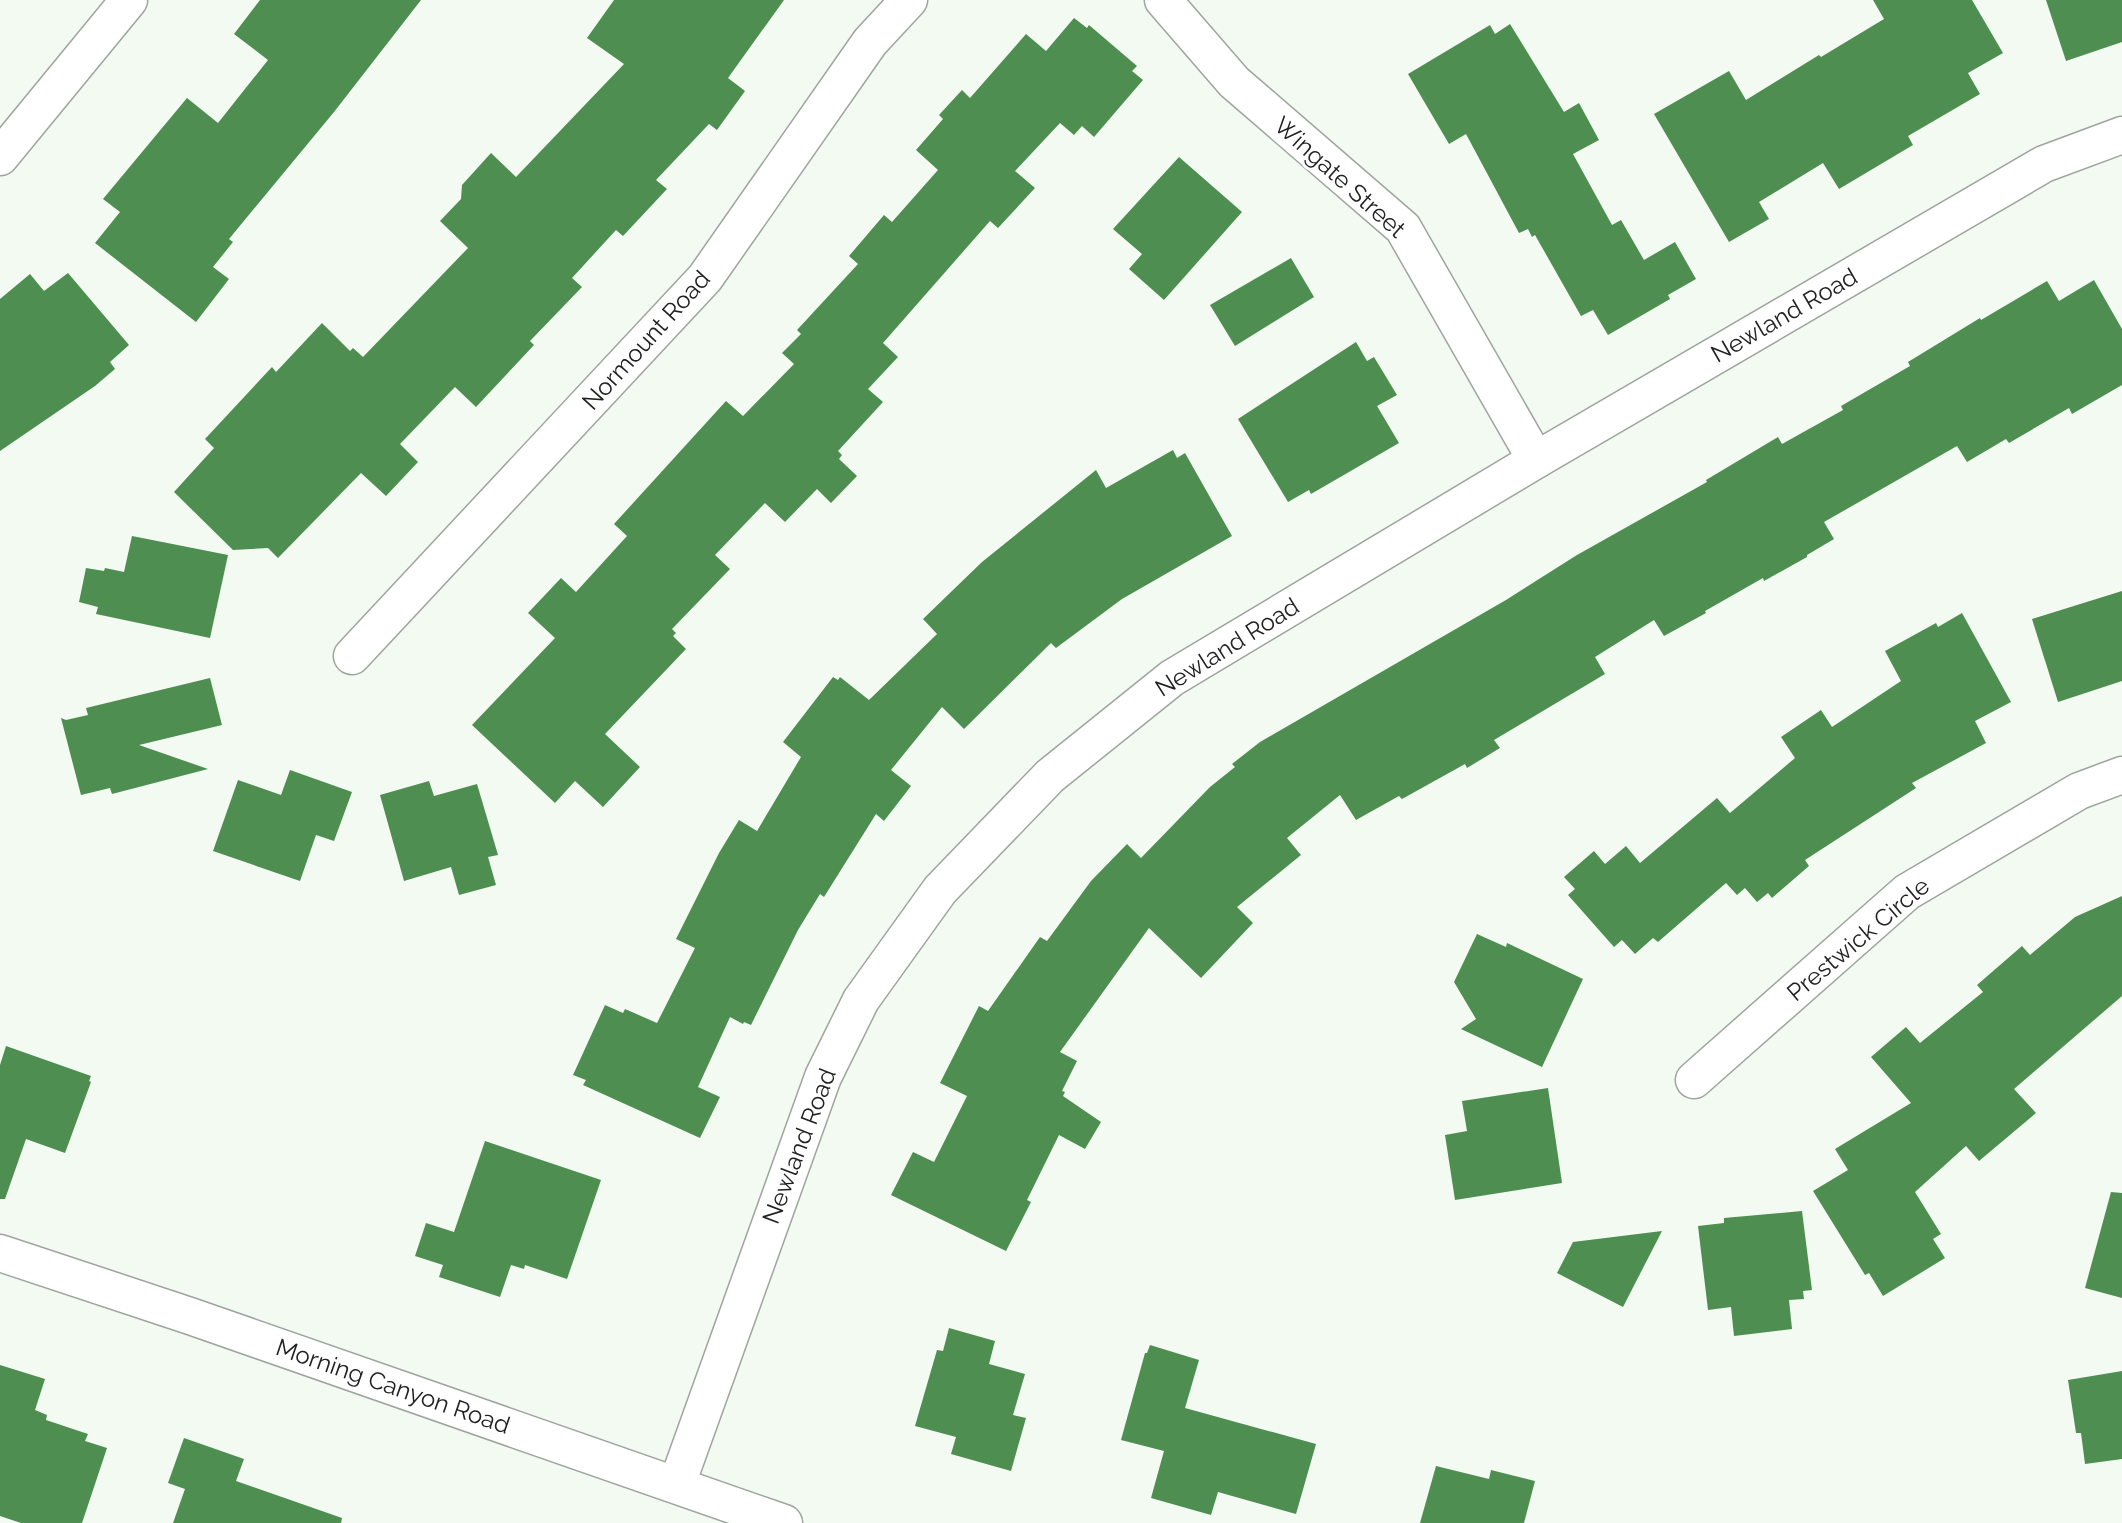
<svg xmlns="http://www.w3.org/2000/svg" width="2122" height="1523" font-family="Raleway,sans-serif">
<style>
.building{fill:#4e8e51}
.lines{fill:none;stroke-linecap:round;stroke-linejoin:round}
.minor-casing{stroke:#9ea59e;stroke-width:39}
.minor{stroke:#fff;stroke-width:36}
.labels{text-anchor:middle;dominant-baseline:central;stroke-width:6;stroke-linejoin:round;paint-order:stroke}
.street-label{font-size:24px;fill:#202320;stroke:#fff}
</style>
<rect width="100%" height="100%" fill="#f2faf2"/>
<g class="building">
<path d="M260 0H421L334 112 229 239 233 242 213 267 229 279 196 322 95 243 120 212 103 199 187 98 218 123 268 60 234 34Z"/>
<path d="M614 0H784L728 78 745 91 717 130 709 124 656 180 667 189 623 236 616 230 572 278 582 287 530 341 534 345 476 407 455 387 400 444 418 462 386 496 361 473 278 558 268 548 233 550 174 492 214 448 205 439 272 367 276 372 322 323 350 351 353 348 363 357 468 248 440 221 461 199 462 185 491 153 516 177 624 64 587 38Z"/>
<path d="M1873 0H1972L2003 53 1968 73 1980 94 1908 136 1913 145 1839 189 1823 163 1759 202 1769 219 1729 242 1654 114 1729 71 1746 100 1819 55 1821 57 1884 19Z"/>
<path d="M2046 0H2122V42L2066 61Z"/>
<path d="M1074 18 1087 28 1089 25 1137 66 1132 71 1143 80 1094 137 1082 126 1074 135 1060 123 1015 171 1035 188 998 228 990 221 883 343 898 357 868 389 883 402 838 451 842 455 839 459 857 476 831 503 817 489 785 522 765 503 715 555 730 569 672 629 676 633 673 636 686 649 605 734 640 767 603 807 575 781 555 803 472 725 555 638 528 613 561 578 576 592 627 536 614 524 726 401 743 416 794 364 782 353 801 334 797 330 858 264 849 256 884 215 892 222 938 170 916 150 943 119 939 115 962 90 970 98 1026 34 1046 51Z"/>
<path d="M1510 24 1564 112 1579 103 1599 140 1573 154 1612 225 1621 220 1644 260 1675 242 1696 279 1668 295 1670 299 1608 335 1593 310 1581 316 1535 235 1532 237 1528 229 1519 233 1466 134 1449 144 1408 74 1490 25 1495 34Z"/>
<path d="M1179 157 1242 212 1164 300 1129 269 1142 254 1113 229Z"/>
<path d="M1291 258 1314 297 1235 346 1210 305Z"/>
<path d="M68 273 129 345 110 362 115 369 95 386 0 451V299L30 274 44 291Z"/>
<path d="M2094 280 2122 329V385L2072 414 2069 408 2009 443 2006 439 1967 462 1957 446 1824 522 1834 539 1807 555V557L1764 581 1763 578 1705 611 1706 613 1664 636 1654 620 1595 657 1605 674 1494 740 1500 748 1467 768 1465 764 1402 799 1399 796 1356 820 1340 795 1287 838 1301 855 1237 907 1253 923 1201 978 1149 928 1060 1052 1077 1061 1062 1091 1065 1092 1063 1096 1101 1122 1085 1149 1059 1135 1027 1200 1031 1202 1006 1251 891 1195 913 1152 934 1162 967 1096 940 1083 979 1006 988 1011 1040 937 1047 941 1091 881 1127 844 1141 858 1210 787 1235 767 1232 764 1260 742 1506 600 1577 555 1707 482 1706 480 1778 437 1782 444 1843 410 1841 406 1910 366 1908 362 1980 318 1981 320 2047 281 2059 301Z"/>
<path d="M1356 342 1367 361 1374 357 1397 395 1377 406 1399 443 1311 494 1309 490 1288 502 1238 419Z"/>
<path d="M1173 450 1177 458 1185 453 1232 536 1122 599 1056 648 1051 643 964 729 942 707 891 770 911 786 884 821 876 814 824 897 820 894 798 930 751 1025 744 1022 743 1024 730 1017 698 1087 720 1097 700 1138 583 1085 586 1080 573 1075 605 1005 623 1013 625 1009 657 1023 695 948 676 939 719 853 739 820 757 831 801 757 783 742 833 677 838 680 840 677 869 700 937 634 923 619 982 562 1096 470 1106 488Z"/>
<path d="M132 536 228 555 210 638 96 614 98 607 79 602 86 568 104 571 105 568 124 572Z"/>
<path d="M2122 591V681L2058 702 2032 619Z"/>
<path d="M1962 613 2011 702 1975 721 1986 743 1912 783 1916 788 1805 860 1809 866 1772 898 1768 893 1757 902 1745 888 1737 895 1726 883 1658 942 1653 938 1635 954 1622 940 1614 947 1568 895 1575 889 1564 877 1594 851 1605 864 1626 846 1640 863 1717 798 1730 813 1795 758 1781 737 1821 710 1832 727 1901 681 1885 651 1936 623 1938 627Z"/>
<path d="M210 678 222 725 139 745 208 769 112 794 110 788 81 795 61 718 66 720 88 715 86 708Z"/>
<path d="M290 770 352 792 334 841 316 835 300 881 213 851 238 780 281 795Z"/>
<path d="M429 781 434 796 477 784 498 855 488 857 496 885 459 895 451 867 404 881 380 795Z"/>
<path d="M2122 896V996L2014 1089 2036 1113 1979 1161 1966 1146 1915 1192 1941 1234 1933 1239 1945 1258 1883 1296 1869 1273 1865 1275 1813 1191 1848 1170 1835 1149 1911 1103 1871 1057 1906 1027 1920 1043 1983 992 1977 985 2022 946 2030 955 2075 917Z"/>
<path d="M1477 934 1506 947 1507 943 1583 979 1542 1067 1461 1029 1476 1019 1454 982Z"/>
<path d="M6 1046 91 1076 89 1081 91 1082 65 1153 26 1139 5 1199H0V1065Z"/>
<path d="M1548 1088 1562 1183 1455 1200 1445 1135 1467 1131 1462 1101Z"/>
<path d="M485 1141 601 1180 567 1279 525 1265 524 1269 511 1265 500 1297 439 1277 443 1265 415 1256 426 1223 454 1232Z"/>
<path d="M2111 1192 2122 1193V1298L2085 1288Z"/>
<path d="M1802 1211 1812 1290 1803 1291 1804 1299 1789 1300 1792 1329 1734 1336 1731 1307 1708 1310 1698 1226 1724 1223V1218Z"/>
<path d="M1662 1231 1623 1307 1557 1273 1573 1242Z"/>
<path d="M949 1328 995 1341 989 1364 1025 1374 1013 1415 1026 1418 1011 1471 951 1454 956 1437 915 1426 937 1350 943 1351Z"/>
<path d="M1150 1345 1199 1360 1185 1408 1316 1444 1296 1514 1218 1492 1211 1515 1151 1498 1164 1451 1121 1440 1145 1353H1147Z"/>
<path d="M0 1365 45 1379 35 1410 47 1415 46 1420 88 1434 85 1441 107 1448 82 1523H21L0 1516Z"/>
<path d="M2122 1371V1459L2085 1464 2081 1433H2076L2068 1380Z"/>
<path d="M184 1438 244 1459 236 1481 342 1518 341 1523H173L185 1489 168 1483Z"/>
<path d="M1436 1466 1489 1479 1491 1470 1535 1481 1524 1523H1420Z"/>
</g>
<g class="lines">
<defs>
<g id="minor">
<path d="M1163 0 1234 82 1403 228 1536 460"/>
<path d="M0 157 129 0"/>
<path d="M352 656 705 278 870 42 909 0"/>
<path d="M1694 1080 1907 892 2079 791 2122 775"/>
<path d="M0 1253 190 1316 784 1523"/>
<path d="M677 1484 823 1077 861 1000 940 890 1050 776 1172 678 1536 460 2044 164 2122 135"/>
</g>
</defs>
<use href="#minor" class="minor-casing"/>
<use href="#minor" class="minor"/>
</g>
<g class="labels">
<g class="street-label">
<text transform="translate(1340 177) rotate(42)">Wingate Street</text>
<text transform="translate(1784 315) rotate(-30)">Newland Road</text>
<text transform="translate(646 340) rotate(-48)">Normount Road</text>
<text transform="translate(1227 647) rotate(-32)">Newland Road</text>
<text transform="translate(1858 939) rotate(-40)">Prestwick Circle</text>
<text transform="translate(799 1146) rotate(-69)">Newland Road</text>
<text transform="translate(393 1386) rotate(19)">Morning Canyon Road</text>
</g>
</g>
</svg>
